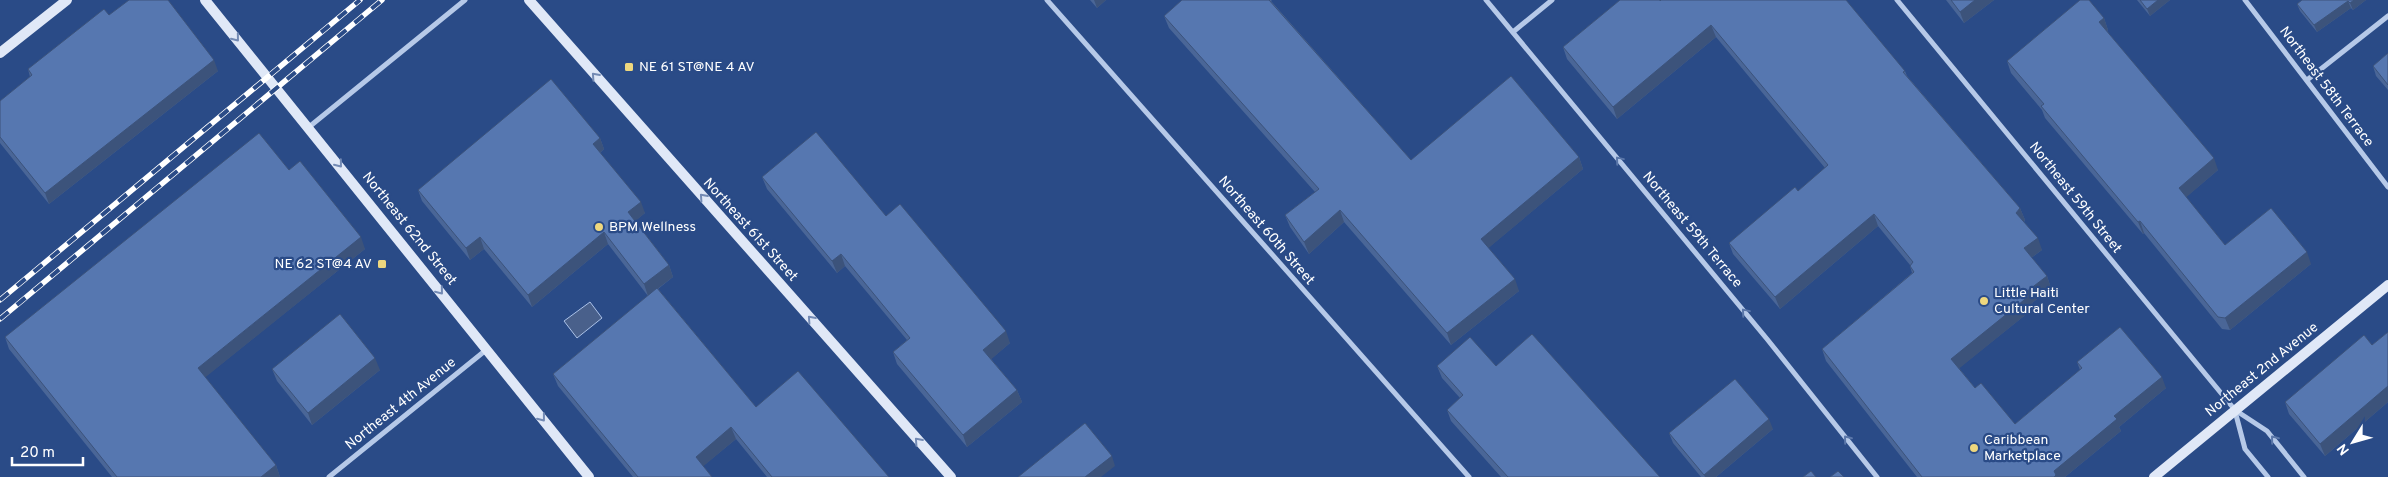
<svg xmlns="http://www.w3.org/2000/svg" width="2388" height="477" font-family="Overpass,sans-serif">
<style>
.water{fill:#49608b;stroke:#abc2e8}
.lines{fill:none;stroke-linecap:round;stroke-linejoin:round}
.street{stroke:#b6c9e8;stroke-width:5}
.secondary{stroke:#e0e8f7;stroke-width:10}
.rail-casing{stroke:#fff;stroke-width:5.5}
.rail{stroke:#2a4b87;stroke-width:4;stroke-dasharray:11;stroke-linecap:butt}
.wall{fill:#4a6697}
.shaded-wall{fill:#3c537b}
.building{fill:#5677b0;stroke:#3c537b}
.oneway{stroke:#738ab4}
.oneway2{stroke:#5b77a9}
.poi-dot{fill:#eed77e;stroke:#2a4b87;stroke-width:2}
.labels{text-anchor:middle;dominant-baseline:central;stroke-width:4.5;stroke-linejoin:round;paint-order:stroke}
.poi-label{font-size:14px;fill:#fff;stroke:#2a4b87;text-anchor:start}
.street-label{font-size:14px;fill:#fff;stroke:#2a4b87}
</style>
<rect width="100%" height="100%" fill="#2a4b87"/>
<path class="water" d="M590 302 602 318 577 338 564 321Z"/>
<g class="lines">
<g class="street">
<path d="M1047 0 1469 477"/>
<path d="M1486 0 1767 339 1877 477"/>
<path d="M1897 0 2235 410 2267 431 2304 477"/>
<path d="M2245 0 2388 187"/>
<path d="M1513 32 1552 0"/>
<path d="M2307 80 2388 16"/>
<path d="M309 127 465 0"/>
<path d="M2235 411 2245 449 2268 477"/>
<path d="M329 477 486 350"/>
</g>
<g class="secondary">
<path d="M205 0 589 477"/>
<path d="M529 0 951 477"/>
<path d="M0 53 67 0"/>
<path d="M2154 477 2388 285"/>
</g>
<defs>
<g id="rail">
<path d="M0 300 360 0"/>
<path d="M0 319 382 0"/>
</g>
</defs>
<use href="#rail" class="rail-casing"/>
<use href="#rail" class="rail"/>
</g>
<g class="wall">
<path d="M1090 0H1106L1097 8Z"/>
<path d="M1182 0H1272L1271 1 1411 160 1579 157 1583 169 1488 248 1519 291 1451 345 1344 222 1309 254 1290 227 1285 215 1315 192 1169 28 1164 16Z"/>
<path d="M1620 0 1905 71 1907 76 2020 208 2025 220 2024 222 2042 250 2031 258 2047 276 2051 288 2032 303 2034 308 1959 368 1975 388 2015 424 2080 370 2077 362 2166 388 2119 427 2121 431 2065 477H1917L1826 361 1822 349 1912 273 1910 266V265L1878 226 1780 309 1733 254 1729 243 1798 191 1825 168 1716 37 1617 119 1567 59 1563 47Z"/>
<path d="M1946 0H1994L1964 23Z"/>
<path d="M2137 0H2170L2150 16Z"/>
<path d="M2366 0 2353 10 2351 8 2317 32 2300 11 2297 4Z"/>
<path d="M109 15 218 71 49 204 0 143V101L30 77 28 69Z"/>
<path d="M2104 18 2108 30 2107 31 2218 170 2186 197 2225 245 2311 264 2230 330 2222 329 2144 233 2143 234 2045 118 2042 110 2011 73 2007 61Z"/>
<path d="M2388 53V90L2376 76 2373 66Z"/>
<path d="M600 138 604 149 600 153 645 213 635 221 669 265 673 277 658 289 756 407 889 477H767L736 439 703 466 712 477H633L558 386 553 374 648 296 608 244 532 307 484 249 470 260 422 201 418 190Z"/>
<path d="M289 170 365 249 205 377 276 465 280 477H112L9 349 5 337Z"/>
<path d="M762 177 886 216 1010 343 991 359 1017 390 1022 402 967 447 897 364 893 352 907 340 845 266 837 273 767 189Z"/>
<path d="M2388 332V402L2325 456 2289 414 2285 402 2372 345Z"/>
<path d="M1437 366H1496L1660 477H1501L1451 421 1447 410 1460 398 1442 378Z"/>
<path d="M272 369 380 370 312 425 277 381Z"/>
<path d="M1773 429 1716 477H1701L1673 443 1669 433Z"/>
</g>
<g class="shaded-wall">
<path d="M1094 0H1106L1097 8Z"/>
<path d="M1975 0H1994L1964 23 1960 12Z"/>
<path d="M2158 0H2170L2150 16 2147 9Z"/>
<path d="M2354 0H2366L2353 10 2350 3Z"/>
<path d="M2348 1 2351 8 2317 32 2314 25Z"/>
<path d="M2104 18 2108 30 2103 34 2099 22Z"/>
<path d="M1711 25 1716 37 1617 119 1613 107Z"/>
<path d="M214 60 218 71 49 204 45 193Z"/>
<path d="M600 138 604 149 597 155 593 144Z"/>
<path d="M1579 157 1583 169 1485 251 1481 239Z"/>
<path d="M2214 158 2218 170 2183 200 2179 188Z"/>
<path d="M641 202 645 213 632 224 628 212Z"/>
<path d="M2020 208 2025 220 2020 225 2016 213Z"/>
<path d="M1340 210 1344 222 1309 254 1304 242Z"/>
<path d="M1874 214 1878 226 1780 309 1775 297Z"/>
<path d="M2140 221 2144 233 2143 234 2138 222Z"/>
<path d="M604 232 608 244 532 307 528 295Z"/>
<path d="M361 237 365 249 202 380 198 368Z"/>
<path d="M480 237 484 249 470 260 466 248Z"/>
<path d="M2038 238 2042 250 2028 260 2024 248Z"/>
<path d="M2307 252 2311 264 2230 330 2225 318Z"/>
<path d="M841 254 845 266 837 273 832 261Z"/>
<path d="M669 265 673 277 648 296 644 284Z"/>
<path d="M2047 276 2051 288 2032 303 2034 308 1956 371 1951 359 2026 292Z"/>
<path d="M1515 279 1519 291 1451 345 1447 333Z"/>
<path d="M1006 331 1010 343 988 362 983 350Z"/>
<path d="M375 358 380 370 312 425 308 413Z"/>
<path d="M2162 377 2166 388 2119 427 2121 431 2065 477H2054V471L2114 416Z"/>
<path d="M2388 386V402L2325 456 2320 444Z"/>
<path d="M1017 390 1022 402 967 447 963 435Z"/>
<path d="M1769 419 1773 429 1716 477H1705L1704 475Z"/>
<path d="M731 427 736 439 700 469 696 457Z"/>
<path d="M1112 456 1115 466 1101 477H1085Z"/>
<path d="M276 465 280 477H261Z"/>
</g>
<g class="building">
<path d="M129 0H168L214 60 45 193 0 137V101L32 75 28 69 104 9 109 15Z"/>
<path d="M1182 0H1269L1411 160 1511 76 1579 157 1481 239 1515 279 1447 333 1340 210 1304 242 1285 215 1319 189 1164 16Z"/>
<path d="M1620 0H1660V1L1661 0H1846L1905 71 1903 72 2020 208 2016 213 2038 238 2024 248 2047 276 2026 292 2029 296 1951 359 1975 388 1981 383 2015 424 2082 368 2077 362 2120 327 2162 377 2114 416 2117 419 2054 471 2056 475 2054 477H1922L1822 349 1914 272 1910 266 1913 262 1874 214 1775 297 1729 243 1795 187 1798 191 1828 165 1711 25 1613 107 1563 47Z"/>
<path d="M1951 0H1975L1960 12Z"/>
<path d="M2080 0H2089L2104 18 2099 22 2214 158 2179 188 2225 245 2271 208 2307 252 2225 318 2218 317 2140 221 2138 222 2041 106 2044 104 2007 61Z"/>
<path d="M2140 0H2158L2147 9Z"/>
<path d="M2302 0H2354L2350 3 2348 1 2314 25 2297 4Z"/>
<path d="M2388 53V85L2373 66Z"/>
<path d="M551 79 600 138 593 144 641 202 628 212 669 265 644 284 604 232 528 295 480 237 466 248 418 190Z"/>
<path d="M816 132 886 216 900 204 1006 331 983 350 1017 390 963 435 893 352 910 338 841 254 832 261 762 177Z"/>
<path d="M259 133 289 170 300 161 361 237 198 368 276 465 261 477H117L5 337Z"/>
<path d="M657 288 756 407 798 371 889 477H772L731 427 696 457 712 477H638L553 374Z"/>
<path d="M340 314 375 358 308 413 272 369Z"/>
<path d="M2388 332V386L2320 444 2285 402 2364 335 2372 345Z"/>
<path d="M1532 334 1660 477H1508L1447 410 1463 395 1437 366 1470 337 1496 366Z"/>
<path d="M1735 379 1769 419 1704 475 1669 433Z"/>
<path d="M1085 423 1112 456 1085 477H1018Z"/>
<path d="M1811 471 1816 477H1803Z"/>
<path d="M1838 471 1844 477H1830Z"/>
</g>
<defs><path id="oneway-chevron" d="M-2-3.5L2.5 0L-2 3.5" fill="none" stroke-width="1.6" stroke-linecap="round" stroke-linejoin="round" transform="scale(1.25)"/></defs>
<g class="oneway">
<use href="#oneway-chevron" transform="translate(236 38) rotate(51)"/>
<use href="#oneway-chevron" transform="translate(595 76) rotate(-132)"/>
<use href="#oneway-chevron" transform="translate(339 164) rotate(51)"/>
<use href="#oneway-chevron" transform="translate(703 197) rotate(-132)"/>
<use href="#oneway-chevron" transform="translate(440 291) rotate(51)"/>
<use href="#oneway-chevron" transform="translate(811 319) rotate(-132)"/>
<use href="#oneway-chevron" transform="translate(542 418) rotate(52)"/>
<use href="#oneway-chevron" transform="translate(918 441) rotate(-132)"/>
</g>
<g class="oneway2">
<use href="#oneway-chevron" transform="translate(1619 160) rotate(-130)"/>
<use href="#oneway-chevron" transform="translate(1745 312) rotate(-130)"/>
<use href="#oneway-chevron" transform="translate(1847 439) rotate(-129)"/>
<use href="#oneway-chevron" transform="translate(2274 439) rotate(-129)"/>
</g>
<g class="poi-dot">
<rect x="624" y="62" width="10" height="10" rx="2.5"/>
<circle cx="599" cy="227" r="5"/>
<rect x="377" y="259" width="10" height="10" rx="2.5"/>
<circle cx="1984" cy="301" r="5"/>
<circle cx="1974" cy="448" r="5"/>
</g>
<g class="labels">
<g class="poi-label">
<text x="639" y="67">NE 61 ST@NE 4 AV</text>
<text x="609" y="227">BPM Wellness</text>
<text x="372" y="264" text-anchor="end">NE 62 ST@4 AV</text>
<text x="1994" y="293">Little Haiti<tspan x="1994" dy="16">Cultural Center</tspan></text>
<text x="1984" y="440">Caribbean<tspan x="1984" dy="16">Marketplace</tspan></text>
</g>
<g class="street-label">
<text transform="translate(2326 87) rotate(53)">Northeast 58th Terrace</text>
<text transform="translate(2075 198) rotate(51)">Northeast 59th Street</text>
<text transform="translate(409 229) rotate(51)">Northeast 62nd Street</text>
<text transform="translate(750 230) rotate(48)">Northeast 61st Street</text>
<text transform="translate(1692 230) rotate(50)">Northeast 59th Terrace</text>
<text transform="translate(1266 231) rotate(49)">Northeast 60th Street</text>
<text transform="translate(2262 370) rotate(-39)">Northeast 2nd Avenue</text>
<text transform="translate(401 404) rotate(-39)">Northeast 4th Avenue</text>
</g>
</g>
<g transform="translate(2353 442) rotate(233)" stroke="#2a4b87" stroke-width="4" paint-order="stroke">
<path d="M0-4L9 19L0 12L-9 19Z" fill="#ffffff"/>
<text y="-8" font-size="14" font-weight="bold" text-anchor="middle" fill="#ffffff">N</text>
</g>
<path d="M12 457v8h71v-8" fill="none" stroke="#ffffff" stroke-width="2.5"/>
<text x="20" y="457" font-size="15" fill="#ffffff" stroke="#2a4b87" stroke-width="4" paint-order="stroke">20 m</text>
</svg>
